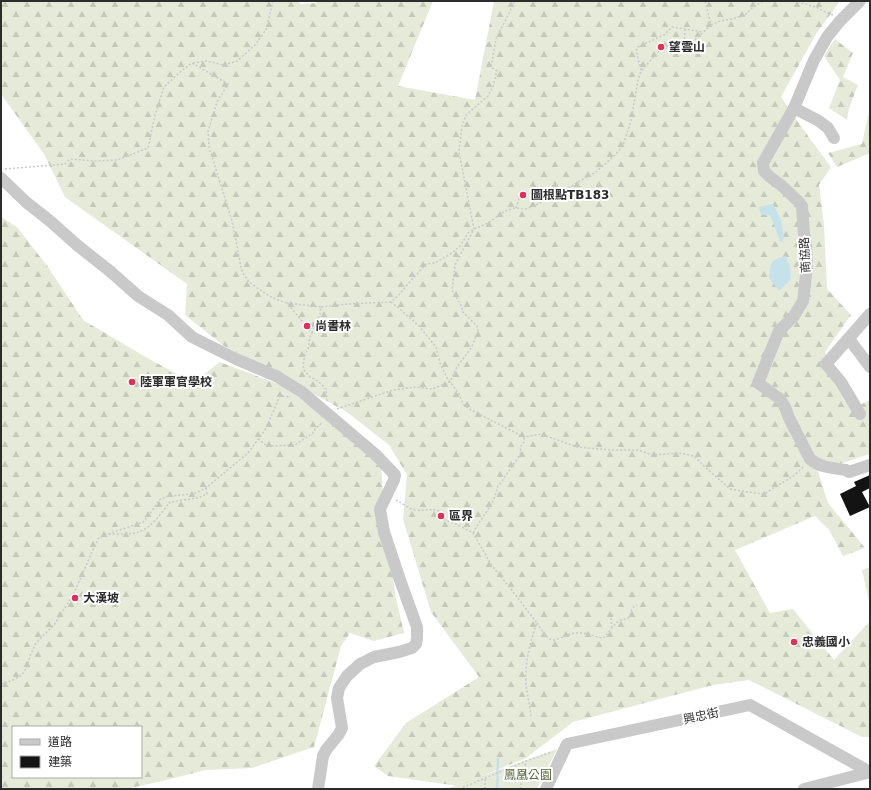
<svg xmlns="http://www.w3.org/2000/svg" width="871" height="790" font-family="'DejaVu Sans','Noto Sans TC',sans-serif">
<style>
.green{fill:#e5ead9}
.forest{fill:url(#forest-firs);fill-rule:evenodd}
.water{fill:#c5e2ea}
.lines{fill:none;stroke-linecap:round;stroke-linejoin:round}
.stream{stroke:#c5e2ea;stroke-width:2.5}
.building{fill:#131313}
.path{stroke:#c9c9c9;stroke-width:1.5;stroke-dasharray:2 2;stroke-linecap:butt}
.minor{stroke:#c9c9c9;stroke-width:12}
.poi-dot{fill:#e32e58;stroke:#fff;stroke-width:1.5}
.labels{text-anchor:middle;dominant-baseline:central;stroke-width:4;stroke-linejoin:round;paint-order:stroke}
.poi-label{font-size:12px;font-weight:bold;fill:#2c2c2c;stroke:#fff;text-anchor:start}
.street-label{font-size:12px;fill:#2c2c2c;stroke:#fff}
.park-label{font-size:12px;fill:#56673a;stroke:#fff}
</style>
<defs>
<pattern id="forest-firs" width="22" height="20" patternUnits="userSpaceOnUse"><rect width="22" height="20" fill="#e5ead9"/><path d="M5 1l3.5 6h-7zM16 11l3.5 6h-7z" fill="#c5c9ba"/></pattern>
</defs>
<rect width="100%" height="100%" fill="#fff"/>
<path class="green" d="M557 749 537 789H446Z"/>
<g class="forest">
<path d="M1 1H297L301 4 316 3V1H433L398 86 475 100 494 1H840L816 34 781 97 808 136 831 167 819 185 824 225 827 289 851 315 825 352 835 377 860 405 870 400V454L818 471 828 503 865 548 843 556 830 531 815 516 735 550 770 613 793 609 834 660 870 621V737H862L749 680 713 685 573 722 526 758 458 786 388 776 374 766 406 723 479 677 431 612 403 519 407 475 389 445 347 412 224 346 185 315 187 284 65 197 44 154 1 94Z"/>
<path d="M835 39 853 53 843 77 858 85 849 108 847 120 829 108 840 80 824 56Z"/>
<path d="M870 115V153L837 167 828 153 862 144 868 116Z"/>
<path d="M1 217 17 227 48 267 83 320 144 356 193 383 220 362 283 386 380 452 383 493 395 594 404 633 374 641 350 633 341 646 314 747 252 768 206 770 162 781 126 789H1ZM13 727H141V777H13Z"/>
<path d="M870 567V606L862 570Z"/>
</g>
<g class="water">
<path d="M773 204 781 220 784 238 781 243 770 215H761L759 207Z"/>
<path d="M786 256 790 266 791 279 779 291 769 278C771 262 769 260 786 256Z"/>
</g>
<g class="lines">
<path class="stream" d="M497 789 498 759"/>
</g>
<path class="building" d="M870 475V488L862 492 870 507 850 516 840 494 856 486 854 482Z"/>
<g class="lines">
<g class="path">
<path d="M798 1 801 3 816 7 823 11 833 15"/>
<path d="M711 25 720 21 732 19 745 15 754 6 764 1"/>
<path d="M684 43 685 29"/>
<path d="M193 63 207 61 224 65 237 61 255 45 266 30 273 1"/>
<path d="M641 70 636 50 638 47 664 35 672 27 703 32"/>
<path d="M5 169 65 164 70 159 95 161 117 160 148 148 155 115 164 87 180 72 192 63 228 84 217 102 208 131 209 147 232 221 242 272 249 282 263 292 275 299 287 303 312 333 310 337 308 349 305 354 303 366 304 370 310 377 318 381 326 389 327 401"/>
<path d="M516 208 520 195"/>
<path d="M391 302 401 310 419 326 436 347 440 363 447 378 459 394 463 404 471 410 524 437 541 434 577 447 612 450H638L653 455 679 453 694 456 704 466 730 489 748 492 764 494 795 475 804 466"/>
<path d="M287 303 321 307"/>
<path d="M312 333 320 314 321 307 347 304 391 302 400 294 408 284 426 264 435 263 452 253 461 245 468 233 474 229 488 223 505 211 511 209 516 208 526 209 538 204 566 190 578 182 596 172 616 154 623 145 631 121 638 80 641 71 660 50 695 40 711 25 705 1"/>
<path d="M337 409 393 390 416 387 432 389 450 382 457 367 471 348 478 332 477 326 462 311V307L452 290 455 265 474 229 459 152 462 126 466 115 488 96 493 86 497 71 491 67 496 39 515 1"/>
<path d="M258 439 267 446H272L295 445 313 433 315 429 323 422"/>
<path d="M396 500C402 503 409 509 416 510 426 511 429 508 439 511L441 518 460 526 473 533 492 566 511 589 537 623C530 642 525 662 526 682 527 694 530 706 531 717"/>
<path d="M473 533 475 529C483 516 495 503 497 488L520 455 521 446 524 442V437"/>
<path d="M109 534C118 534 133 535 141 531 153 526 162 512 170 502L198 498 207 494 206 488"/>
<path d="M73 595 93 598"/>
<path d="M537 623C541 628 546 640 554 640 558 639 563 637 566 636 570 634 574 633 578 633 587 632 594 637 603 638 609 633 612 626 619 621 622 619 625 620 628 618 631 616 630 612 632 609 633 607 635 606 637 605"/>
<path d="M612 628 611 619 613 614"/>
<path d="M1 684 13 680 22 675 27 667 30 656 36 643 54 625 73 595 98 539 105 535 143 522 152 511 159 500 168 496 182 495 196 493 206 488 248 453 265 430 280 396 291 397"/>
<path d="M459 789 526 761 552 752"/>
<path d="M485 789V778"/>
<path d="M520 789 526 762"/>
</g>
<g class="minor">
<path d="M860 1 840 21 827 37 814 60 794 108 763 163 764 171 770 177 781 185 799 202 802 206 804 234 806 244 807 267 803 301 794 316 779 331 776 338 758 383 780 399 785 407 789 418 810 459C821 468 833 468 846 470L849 472 870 465"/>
<path d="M794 108 819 121 828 128 834 138"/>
<path d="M1 178 26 202 50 221 77 245 111 272 138 296 168 315 192 337 236 359 276 376 302 392 375 454 395 475 394 480 380 509 384 532 400 580 417 627V638L416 644 412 648 399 652 374 657 360 664 347 676 339 688 337 698 342 728 339 734 326 750 323 756 318 789"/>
<path d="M849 339 870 367"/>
<path d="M860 414 841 382 826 364 870 314"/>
<path d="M546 789 567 744 750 705 870 772"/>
<path d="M804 789 870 772"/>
</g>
</g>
<g class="poi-dot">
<circle cx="661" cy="47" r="4"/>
<circle cx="523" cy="195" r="4"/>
<circle cx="307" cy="326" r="4"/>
<circle cx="132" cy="382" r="4"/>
<circle cx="441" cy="516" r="4"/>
<circle cx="75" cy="598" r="4"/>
<circle cx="794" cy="642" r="4"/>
</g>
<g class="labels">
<g class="poi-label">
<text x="669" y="47">望雲山</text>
<text x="531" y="195">圖根點TB183</text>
<text x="315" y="326">尚書林</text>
<text x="140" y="382">陸軍軍官學校</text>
<text x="449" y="516">區界</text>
<text x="83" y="598">大漢坡</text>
<text x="802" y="642">忠義國小</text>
</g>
<g class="street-label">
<text transform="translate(805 255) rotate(-93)">商協路</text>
<text transform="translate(701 716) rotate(-12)">興忠街</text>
</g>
<g class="park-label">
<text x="528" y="775">鳳凰公園</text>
</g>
</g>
<rect width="871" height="790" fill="none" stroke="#2c2c2c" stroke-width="4"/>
<rect x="12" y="726" width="130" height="52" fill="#ffffff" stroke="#ababab"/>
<rect x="20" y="739" width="20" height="6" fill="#c9c9c9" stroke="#ababab"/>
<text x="48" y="746" font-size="12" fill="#2c2c2c">道路</text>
<rect x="20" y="756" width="20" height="12" fill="#131313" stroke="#ababab"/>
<text x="48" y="766" font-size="12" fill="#2c2c2c">建築</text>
</svg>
